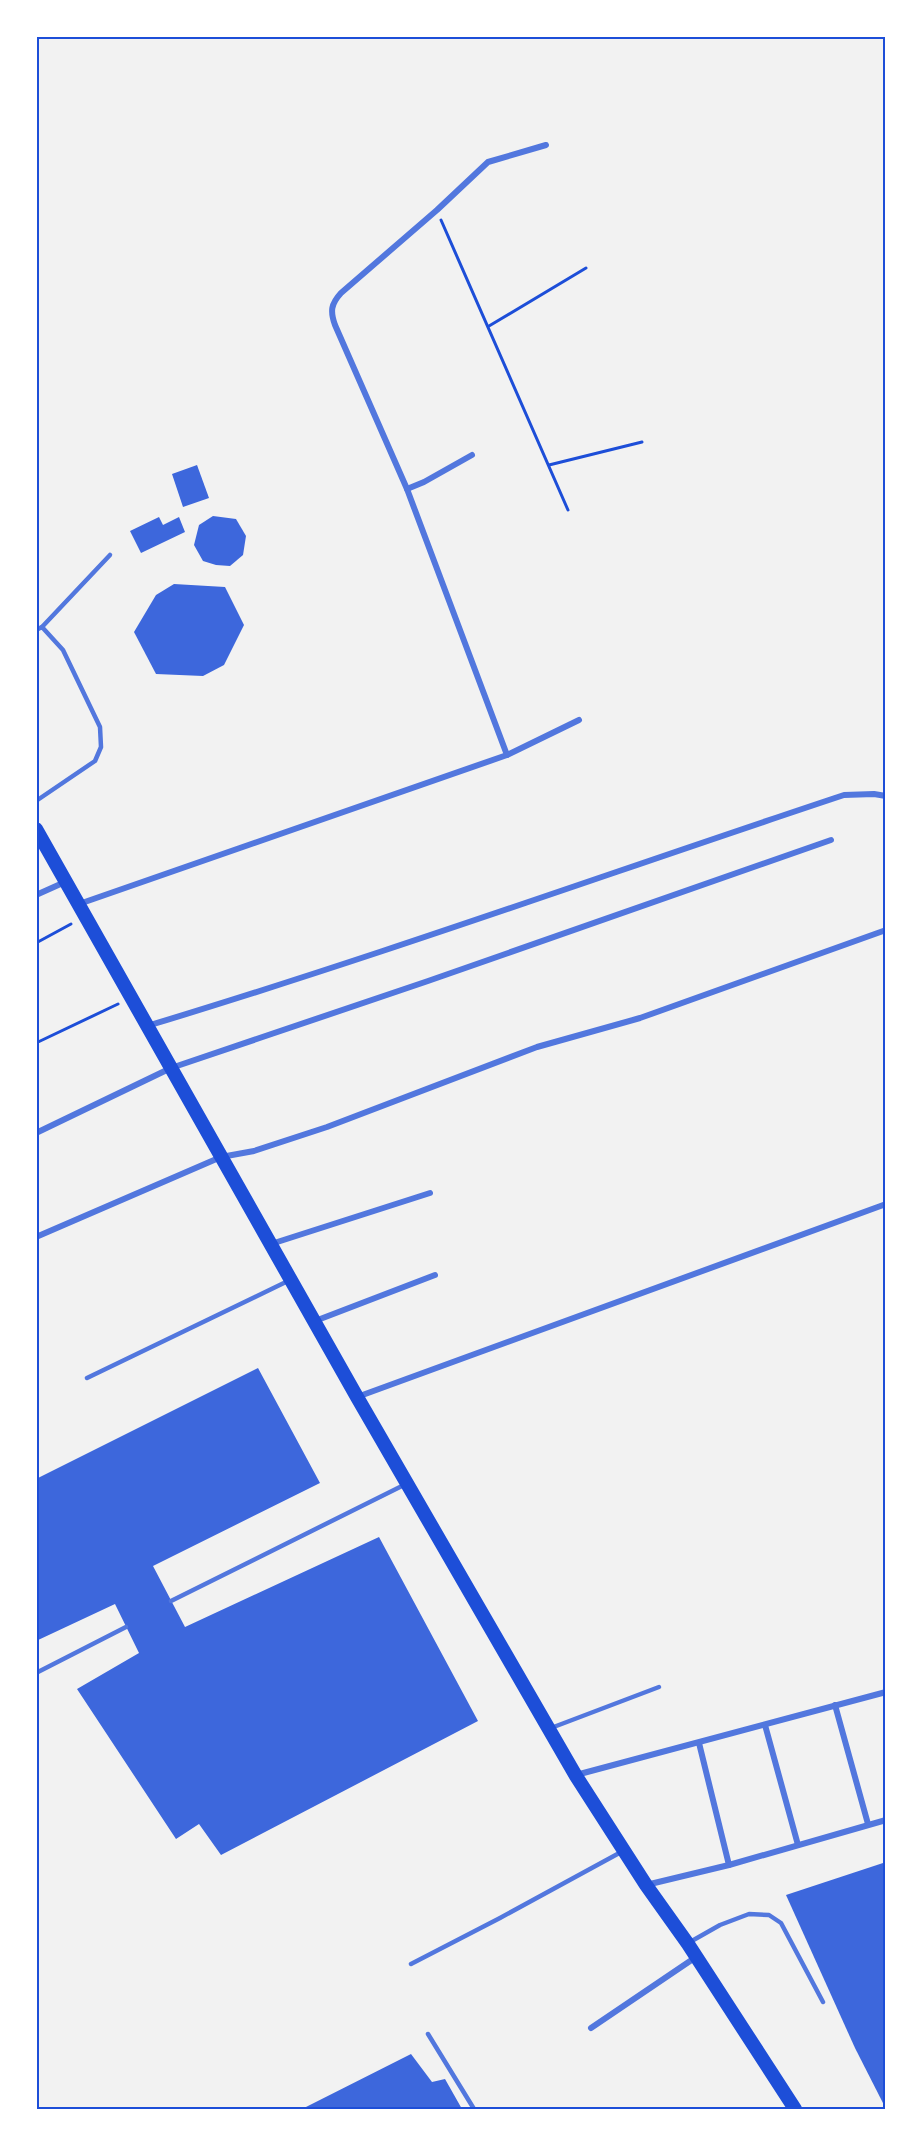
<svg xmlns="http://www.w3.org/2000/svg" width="922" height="2145" font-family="'Golos Text',sans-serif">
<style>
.building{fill:#3d67dc}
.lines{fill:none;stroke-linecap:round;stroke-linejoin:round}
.path{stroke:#1d4ed8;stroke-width:3}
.service{stroke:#5277de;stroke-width:4.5}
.minor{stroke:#5277de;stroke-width:6}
.primary{stroke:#1d4ed8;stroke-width:14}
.neatline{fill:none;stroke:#1d4ed8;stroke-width:2}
</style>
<rect width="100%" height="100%" fill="#f2f2f2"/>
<g class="building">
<path d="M197 465 209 498 183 507 172 474Z"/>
<path d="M213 516 236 519 246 536 243 555 230 566 216 565 203 561 194 545 199 525Z"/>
<path d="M159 517 163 525 179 517 185 532 141 553 130 531Z"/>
<path d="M174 584 225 587 244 625 224 665 203 676 156 674 134 632 156 595Z"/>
<path d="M258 1368 320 1483 153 1566 185 1627 379 1537 478 1721 221 1855 199 1824 176 1839 77 1689 139 1653 115 1604 36 1641V1479Z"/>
<path d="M886 1862V2109L855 2048 786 1895Z"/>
<path d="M411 2054 432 2082 445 2079 462 2109H302Z"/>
</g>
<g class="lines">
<g class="path">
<path d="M441 220 568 510"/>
<path d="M489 326 586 268"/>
<path d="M549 465 642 442"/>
<path d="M36 943 71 924"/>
<path d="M36 1043 118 1004"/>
</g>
<g class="service">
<path d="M42 627 110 555"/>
<path d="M36 630 42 627 63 650 100 727 101 747 95 761 36 801"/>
<path d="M87 1378 288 1281"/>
<path d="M171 1601 404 1485"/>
<path d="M36 1673 126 1627"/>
<path d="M551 1728 659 1687"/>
<path d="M690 1942 720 1925 749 1914 769 1915 781 1923 823 2002"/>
<path d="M411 1964 500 1918 623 1851"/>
<path d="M428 2034 474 2109"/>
</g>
<g class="minor">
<path d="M407 489 424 482 472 455"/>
<path d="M507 755 407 489 335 325C330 311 331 304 341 293L437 210 488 162 546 145"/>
<path d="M36 895 65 882"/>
<path d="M79 904 507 755 579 720"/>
<path d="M147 1026C382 955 612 872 844 795L874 794 886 796"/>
<path d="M36 1133 171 1068 428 981 831 840"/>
<path d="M36 1237 221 1157 254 1151 327 1127 537 1047 640 1018 886 930"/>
<path d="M271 1244 430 1193"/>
<path d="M315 1321 435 1275"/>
<path d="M357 1397 886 1204"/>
<path d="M835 1705 868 1824"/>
<path d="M765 1725 798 1845"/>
<path d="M699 1743 729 1865"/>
<path d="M576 1775 886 1692"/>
<path d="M646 1885 729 1865 886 1820"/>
<path d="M591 2028 696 1957"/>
</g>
<path class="primary" d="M36 829 357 1397 576 1776 646 1885 688 1944 795 2109"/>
</g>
<rect width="922" height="2145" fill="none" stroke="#ffffff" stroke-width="75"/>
<rect x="38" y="38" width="846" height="2070" class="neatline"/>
</svg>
